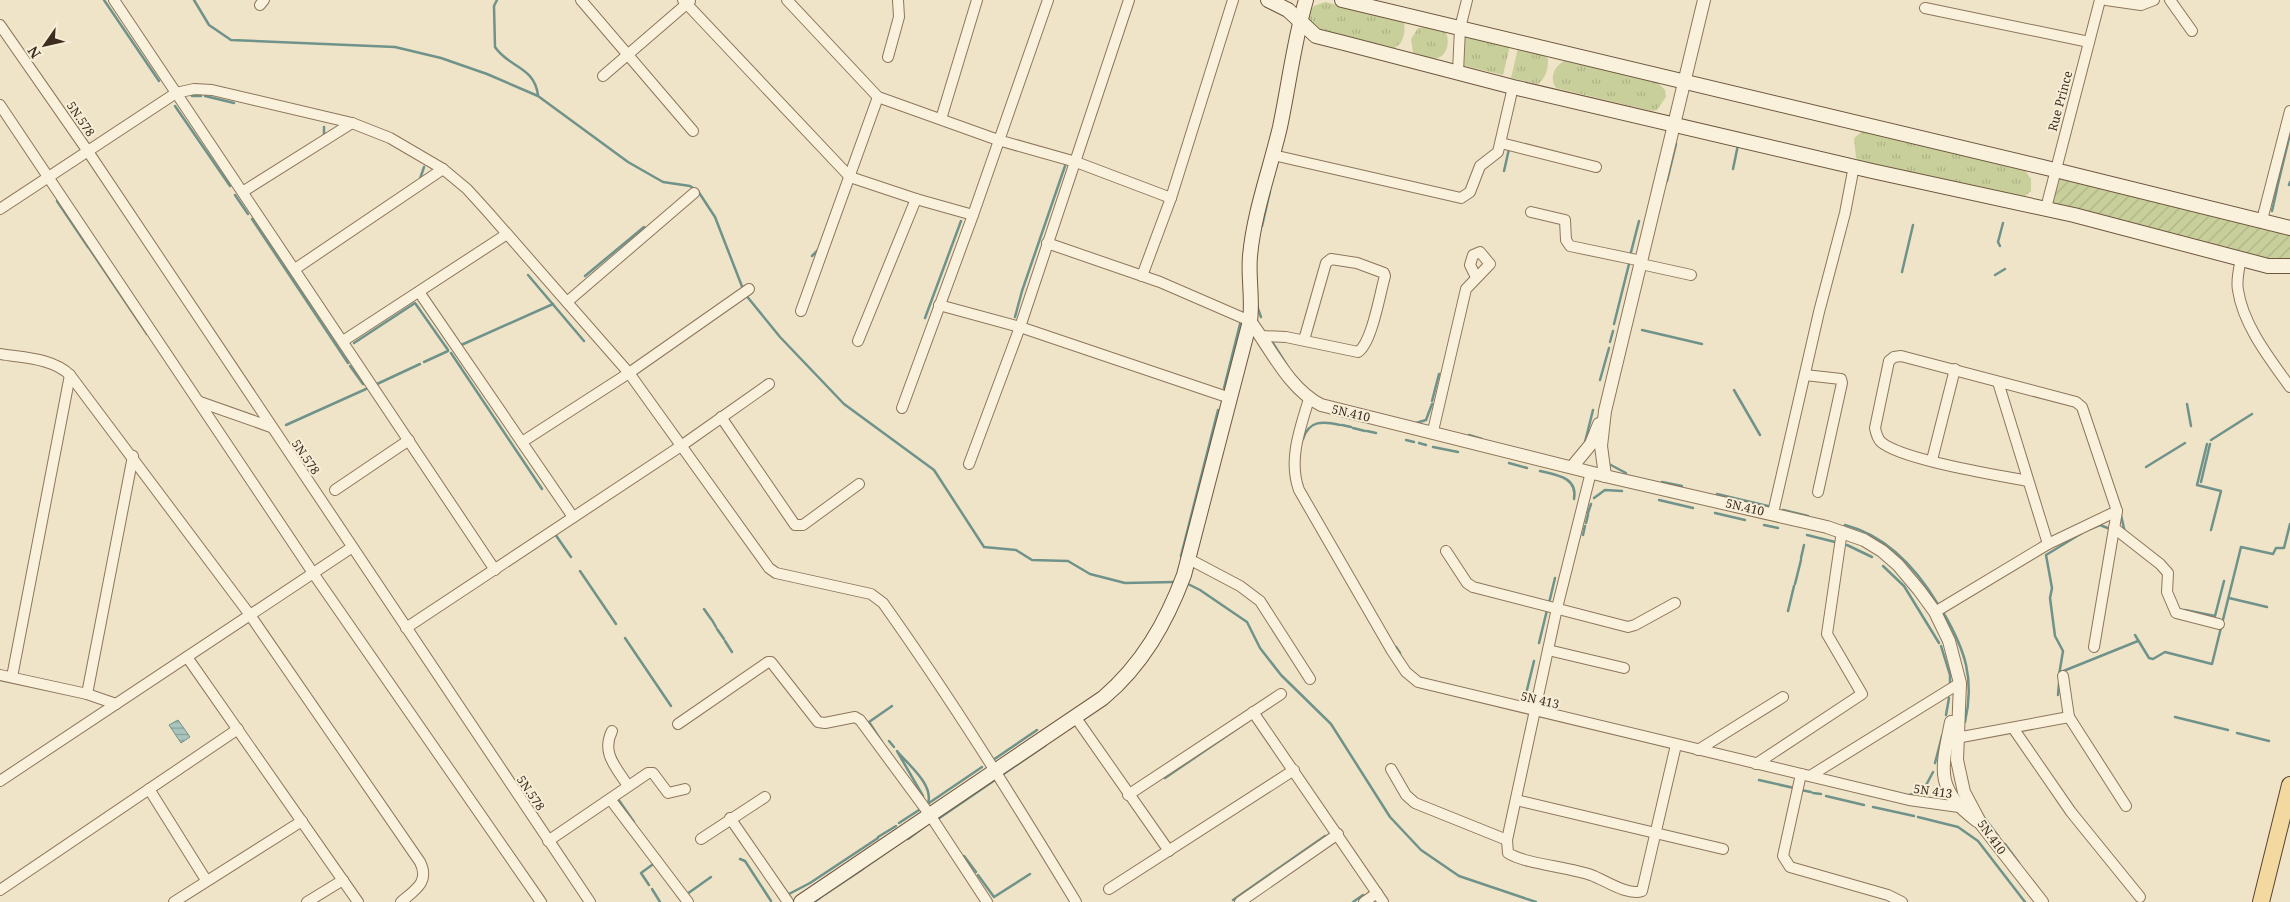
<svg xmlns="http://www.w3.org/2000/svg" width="2290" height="902" font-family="'Noto Serif',serif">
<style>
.grass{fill:url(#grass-tufts)}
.garden{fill:url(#garden-furrows)}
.water{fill:url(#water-rules);stroke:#6f938a}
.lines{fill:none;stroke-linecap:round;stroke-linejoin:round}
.stream{stroke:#6f938a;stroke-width:2.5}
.minor-casing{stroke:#8d765c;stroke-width:12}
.tertiary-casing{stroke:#8d765c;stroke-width:14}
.secondary-casing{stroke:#6f573f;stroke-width:16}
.primary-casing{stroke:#5b4430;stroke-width:18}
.minor{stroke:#faf1dc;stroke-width:10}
.tertiary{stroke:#faf1dc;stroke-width:12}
.secondary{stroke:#faf1dc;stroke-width:14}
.primary{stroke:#f3d9a0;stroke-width:16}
.labels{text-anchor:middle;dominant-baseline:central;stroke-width:4;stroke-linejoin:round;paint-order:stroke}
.street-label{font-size:12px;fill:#3d2e20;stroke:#f7eed8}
</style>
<defs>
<pattern id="grass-tufts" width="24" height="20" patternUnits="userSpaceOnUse" patternTransform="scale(1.25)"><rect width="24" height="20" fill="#c9cf9b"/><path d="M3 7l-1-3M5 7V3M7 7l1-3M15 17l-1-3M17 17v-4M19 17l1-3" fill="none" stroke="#aeb285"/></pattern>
<pattern id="garden-furrows" width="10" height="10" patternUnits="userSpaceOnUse" patternTransform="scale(1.25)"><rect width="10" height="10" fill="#c9cf9b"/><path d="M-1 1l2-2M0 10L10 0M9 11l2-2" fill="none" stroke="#aeb285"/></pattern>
<pattern id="water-rules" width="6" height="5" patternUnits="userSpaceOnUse" patternTransform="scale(1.25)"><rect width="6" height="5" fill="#a9c4bc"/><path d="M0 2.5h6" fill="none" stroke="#8ba098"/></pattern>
</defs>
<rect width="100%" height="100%" fill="#f0e4c8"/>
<g class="grass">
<path d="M1325 2 1400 19 1404 22C1406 34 1403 44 1392 50L1318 32C1309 23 1304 17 1314 6Z"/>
<path d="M1425 27 1444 31 1447 35C1452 59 1430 66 1413 53L1411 39 1418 28Z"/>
<path d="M1463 36 1510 46 1503 75 1461 65Z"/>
<path d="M1518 48 1544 55 1548 59C1548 69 1546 78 1538 84L1511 78Z"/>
<path d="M1564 61 1657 82 1665 90 1666 97 1657 110 1652 111 1556 88C1549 78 1554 67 1564 61Z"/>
<path d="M1868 127 2020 163 2031 179V191L2019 201 1864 166 1856 158 1854 138Z"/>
</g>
<path class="garden" d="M2075 175 2290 229V260L2277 265 2056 206 2050 197 2058 179Z"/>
<path class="water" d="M178 720 190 737 181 743 169 725Z"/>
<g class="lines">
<g class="stream">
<path d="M104 0 159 81"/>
<path d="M194 0 209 25 231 40 395 47 441 58 487 74 538 96 628 162 663 182 690 186 698 191 715 217 743 289"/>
<path d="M497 0 494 6 495 47C509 68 534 66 538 95"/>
<path d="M192 96H201"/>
<path d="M205 96 234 103"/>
<path d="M175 106 230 186"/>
<path d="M324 127V135"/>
<path d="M1733 169 1738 145"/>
<path d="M1504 171 1509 149"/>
<path d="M420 179 424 167"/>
<path d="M1667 181 1676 144"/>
<path d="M2289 185 2290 182"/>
<path d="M2277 188 2290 134"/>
<path d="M235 195 248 214"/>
<path d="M57 201 88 247"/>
<path d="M2272 211 2277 189"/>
<path d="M252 219 348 363"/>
<path d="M1262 226 1270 191"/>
<path d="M2000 246 1998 242 2003 223"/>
<path d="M89 248 147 334"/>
<path d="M812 256 819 249"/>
<path d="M1630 256 1639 221"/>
<path d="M1902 272 1913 225"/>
<path d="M528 275 584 341"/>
<path d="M1995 275 2005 269"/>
<path d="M585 276 644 227"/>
<path d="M745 294 780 337 844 404 934 470 984 547 1016 550 1032 560 1068 561 1090 574 1125 583 1175 582"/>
<path d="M1257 306 1261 317"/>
<path d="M1015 317 1022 291 1065 166"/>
<path d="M925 318 961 221"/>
<path d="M1614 324 1629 264"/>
<path d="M1642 330 1702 344"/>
<path d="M1271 340 1288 367"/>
<path d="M1610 342 1613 331"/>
<path d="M354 343 415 303 448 350"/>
<path d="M459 346 553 304"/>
<path d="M451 353 542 489"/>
<path d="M424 362 448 351"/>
<path d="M350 366 363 384"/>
<path d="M1600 380 1609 348"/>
<path d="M377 384 420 364"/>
<path d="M1224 388 1241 320"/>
<path d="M1734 390 1760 435"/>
<path d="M1432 401 1439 374"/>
<path d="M2187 404 2191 426"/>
<path d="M1416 423 1426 420 1432 404"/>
<path d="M286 425 366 389"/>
<path d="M1342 425 1351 427"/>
<path d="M1353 428 1365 431"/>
<path d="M1367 431 1376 433"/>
<path d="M1469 435 1482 439"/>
<path d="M1303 439C1309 420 1323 421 1340 425"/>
<path d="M1406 440 1414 442"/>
<path d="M2211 440 2252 414"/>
<path d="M1585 442 1593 410"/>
<path d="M1419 443 1426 445"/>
<path d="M2207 444 2197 485 2221 491 2211 530"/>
<path d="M1433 447 1458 452"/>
<path d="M1509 463 1527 468"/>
<path d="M1609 464 1626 473"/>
<path d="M2146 467 2185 443"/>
<path d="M1540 471C1556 475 1578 477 1574 499"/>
<path d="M1662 482 1682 486"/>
<path d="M2201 482 2210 444"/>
<path d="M1717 494 1772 507"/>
<path d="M1594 498 1605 490 1622 491"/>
<path d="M1659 500 1693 508"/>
<path d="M1783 510 1808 516"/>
<path d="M1588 513 1591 504"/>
<path d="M1715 513 1745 520"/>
<path d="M2121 515 2125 533"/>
<path d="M1586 523 1588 515"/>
<path d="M1764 525 1778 528"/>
<path d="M1845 525C1888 536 1917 569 1939 606"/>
<path d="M2090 529 2100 525 2110 529"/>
<path d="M555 534 571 557"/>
<path d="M1583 535 1585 526"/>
<path d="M1807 535 1835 542"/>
<path d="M1847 545 1872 557"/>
<path d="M1181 556 1218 410"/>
<path d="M1801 558 1804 545"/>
<path d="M1883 566 1904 586 1939 643"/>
<path d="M580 571 616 624"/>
<path d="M1186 583 1200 590 1247 622 1260 648 1281 675 1331 724 1390 817 1421 850 1459 876 1536 902"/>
<path d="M1795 584 1801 560"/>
<path d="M2229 598 2267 607"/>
<path d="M1549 603 1555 578"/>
<path d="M704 609 711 619"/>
<path d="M2185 610 2215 616 2224 581"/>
<path d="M1788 611 1794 586"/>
<path d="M1943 612C1965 650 1975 678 1965 722"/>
<path d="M712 620 716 627"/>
<path d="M717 629 724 639"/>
<path d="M2135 635 2149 658 2153 659 2165 652 2212 664 2241 547 2273 554 2276 548H2284L2290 524"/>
<path d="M625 638 671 706"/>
<path d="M725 641 732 652"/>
<path d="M1539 643 1547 610"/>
<path d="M1941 646 1950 675V686"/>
<path d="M1396 647 1400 653"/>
<path d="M2061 672 2138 641"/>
<path d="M2059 675 2063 651 2055 636 2050 598 2052 588 2046 555 2082 533"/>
<path d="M2058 695 2059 683"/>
<path d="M1525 698 1534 661"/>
<path d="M1946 715 1949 698"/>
<path d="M2175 717 2228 730"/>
<path d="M2237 733 2269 741"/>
<path d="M889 741 894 747"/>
<path d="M882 742 869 722 892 706"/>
<path d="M993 760 1037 730"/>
<path d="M1935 763 1942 736"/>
<path d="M1002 775 1046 745"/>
<path d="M1165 778 1247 722"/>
<path d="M1759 780 1794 788"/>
<path d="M1801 790 1811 792"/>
<path d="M1813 793 1821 794"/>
<path d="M1909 795 1923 791 1933 772"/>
<path d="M923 796 897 751C908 765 934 784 928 804"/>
<path d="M1826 796 1864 805"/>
<path d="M618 799 634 822"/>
<path d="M929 803 982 767"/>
<path d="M1873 807 1914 816"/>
<path d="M1983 816 1999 837"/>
<path d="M1918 817 1958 827 1978 841 2025 902"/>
<path d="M938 822V819L995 780"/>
<path d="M899 823 919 810"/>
<path d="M878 837 896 826"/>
<path d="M908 839 928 824"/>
<path d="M2005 844 2019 863"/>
<path d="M964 856 976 872"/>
<path d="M740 859 745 861 771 901"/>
<path d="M864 868 906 839"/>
<path d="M978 875 994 897 1030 874"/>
<path d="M649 885 641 873 656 862"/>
<path d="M652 889 660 902"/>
<path d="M687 894 711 877"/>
<path d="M787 895 810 883 878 838"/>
<path d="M821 897 863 869"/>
<path d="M1233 900 1325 836"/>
<path d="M814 902 820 898"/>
<path d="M1353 902 1363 895"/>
</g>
<defs>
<g id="minor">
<path d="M114 0 495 570"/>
<path d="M581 0 693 131"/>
<path d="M683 0 850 177 916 199 973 215"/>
<path d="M787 0 878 97 998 140 1076 162 1171 198 1233 0"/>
<path d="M2106 0 2141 5 2154 0"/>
<path d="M2170 0 2192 31"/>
<path d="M260 5 264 0"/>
<path d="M1925 8 2089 42"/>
<path d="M0 25 87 150 590 902"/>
<path d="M888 57 899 17 898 0"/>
<path d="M1458 72 1460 28 1467 0"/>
<path d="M603 76 690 1"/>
<path d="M0 105 313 573 541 902"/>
<path d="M941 119 977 0"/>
<path d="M1501 143 1596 167"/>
<path d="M1273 155 1461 198 1470 192 1480 166 1498 152 1513 87"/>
<path d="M244 191 352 123"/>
<path d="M2046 208 2100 0"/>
<path d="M0 209 176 93 194 89 212 90 352 123 390 138 443 169 467 189 487 211 629 373 769 568 776 573 871 594 883 603C952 700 1014 800 1076 902"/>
<path d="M1531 212 1565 220 1566 240 1570 246 1642 261"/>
<path d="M2262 220 2290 111"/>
<path d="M1047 243 1160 282 1250 321"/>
<path d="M2241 259C2239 269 2236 280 2238 290 2243 325 2270 359 2290 387"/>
<path d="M1641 264 1691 275"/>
<path d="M295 269 443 169"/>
<path d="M1142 276 1171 198"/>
<path d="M419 292 573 517"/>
<path d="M567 302 694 193"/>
<path d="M939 305 1020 327 1230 398"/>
<path d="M801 311 878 97"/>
<path d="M1261 336 1286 337 1358 352C1372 343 1380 293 1385 276L1384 273 1357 263 1331 259 1326 263 1304 340"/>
<path d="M343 341 507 234"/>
<path d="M858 341 916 199"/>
<path d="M0 354C24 358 52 358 70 375L250 615 420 862C430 882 415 890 401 902"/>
<path d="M1805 375 1841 379 1842 383 1818 492"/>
<path d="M1998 382 2048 544"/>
<path d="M1309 399C1300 429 1288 460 1299 490L1392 651 1406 672 1418 682 1909 800 1959 807 1964 805"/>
<path d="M200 402 271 427"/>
<path d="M902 408 973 215 1048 0"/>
<path d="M721 417 795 525H803L859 484"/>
<path d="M1433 431 1466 289 1490 264 1480 252 1473 255 1470 265 1476 277"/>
<path d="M522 442 629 373 749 289"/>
<path d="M1932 460 1955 369"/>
<path d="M969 464 1020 327 1129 0"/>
<path d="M1591 472 1557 608 1507 840 1508 853C1525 864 1569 867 1591 875 1605 880 1627 896 1642 891L1676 745"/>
<path d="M2028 481C1997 475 1902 460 1881 442 1877 438 1876 433 1875 428L1889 361 1894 357 1901 356 2076 402 2082 407 2117 511 2094 647"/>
<path d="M335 490 409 440"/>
<path d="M1773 513 1819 312 1845 213 1854 166"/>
<path d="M2114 528 2160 564 2168 573 2167 592 2176 613 2219 624"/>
<path d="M1446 551 1467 583 1473 587 1628 627 1635 625 1675 603"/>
<path d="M1187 558 1240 586 1260 601 1310 679"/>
<path d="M1935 612 2048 544 2117 511"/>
<path d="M406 628 681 446 769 384"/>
<path d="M1548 650 1624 668"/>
<path d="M187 657 358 902"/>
<path d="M0 675 87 694 116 704"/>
<path d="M2063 676 2069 717"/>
<path d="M12 677 70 375"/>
<path d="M87 694 133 456"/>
<path d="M1253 712 1383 902"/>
<path d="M1076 718 1169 851"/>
<path d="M678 724 768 662H771L818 722 825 723 855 717 860 720 930 815 987 902"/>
<path d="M2013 728 2071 812 2140 897"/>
<path d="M612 731C601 753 616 767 628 786"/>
<path d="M1951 739 2069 717 2126 806"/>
<path d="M1698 750 1783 697"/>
<path d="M1756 764 1862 694 1827 634 1842 531"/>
<path d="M1391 769 1406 795 1415 803 1507 840"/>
<path d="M1801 774 1783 856 1790 867 1888 895 1902 902"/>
<path d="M1810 776 1960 683"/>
<path d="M0 781 351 548"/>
<path d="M149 789 206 880"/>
<path d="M1128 795 1281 694"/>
<path d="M610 799 688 902"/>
<path d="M1516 800 1723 849"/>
<path d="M730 818 788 902"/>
<path d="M701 839 765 797"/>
<path d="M548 841 648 773H653L668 793 685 789"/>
<path d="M1109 889 1294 770"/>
<path d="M0 890 238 729"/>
<path d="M174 902 302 821"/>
<path d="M307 902 343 880"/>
<path d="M1240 902 1338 834"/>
<path d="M1364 902 1377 893"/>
</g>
<g id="tertiary">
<path d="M1250 321C1271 349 1289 389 1321 405L1605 476 1827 527 1864 540 1882 551 1898 565 1919 590 1935 612 1949 641 1960 683 1957 760 1964 792 1981 824 2042 902"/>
<path d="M1572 467 1591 444 1599 424"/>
<path d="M1605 476 1601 446 1605 411 1704 0"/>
<path d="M1951 722C1941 771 1935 789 1977 821"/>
</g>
<g id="secondary">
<path d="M1268 0 1288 10 1316 36 1344 43 1513 87 1872 171 2074 215 2268 266H2290"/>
<path d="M1342 0 2055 170 2290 228"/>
<path d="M801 902 1103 698C1142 665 1166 623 1184 575L1250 321C1253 299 1248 278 1250 256 1254 212 1270 170 1280 127 1289 84 1294 41 1306 0"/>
</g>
<path id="primary" d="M2261 902 2290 785"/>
</defs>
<use href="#minor" class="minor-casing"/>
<use href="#tertiary" class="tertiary-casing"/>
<use href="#secondary" class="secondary-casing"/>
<use href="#primary" class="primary-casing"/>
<use href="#minor" class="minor"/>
<use href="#tertiary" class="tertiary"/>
<use href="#secondary" class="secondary"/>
<use href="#primary" class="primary"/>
</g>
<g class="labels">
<g class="street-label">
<text transform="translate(2060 101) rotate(-75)">Rue Prince</text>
<text transform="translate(81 119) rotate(56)">5N.578</text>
<text transform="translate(1351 413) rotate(13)">5N.410</text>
<text transform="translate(306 457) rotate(56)">5N.578</text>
<text transform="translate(1745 507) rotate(13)">5N.410</text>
<text transform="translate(1540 700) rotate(13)">5N 413</text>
<text transform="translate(1933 791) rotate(8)">5N 413</text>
<text transform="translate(531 793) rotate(56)">5N.578</text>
<text transform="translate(1992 837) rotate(54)">5N.410</text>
</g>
</g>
<g transform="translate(45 45) rotate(236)" stroke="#f7eed8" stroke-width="4" paint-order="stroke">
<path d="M0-4L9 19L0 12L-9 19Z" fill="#3d2e20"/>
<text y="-8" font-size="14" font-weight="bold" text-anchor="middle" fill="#3d2e20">N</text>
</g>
</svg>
